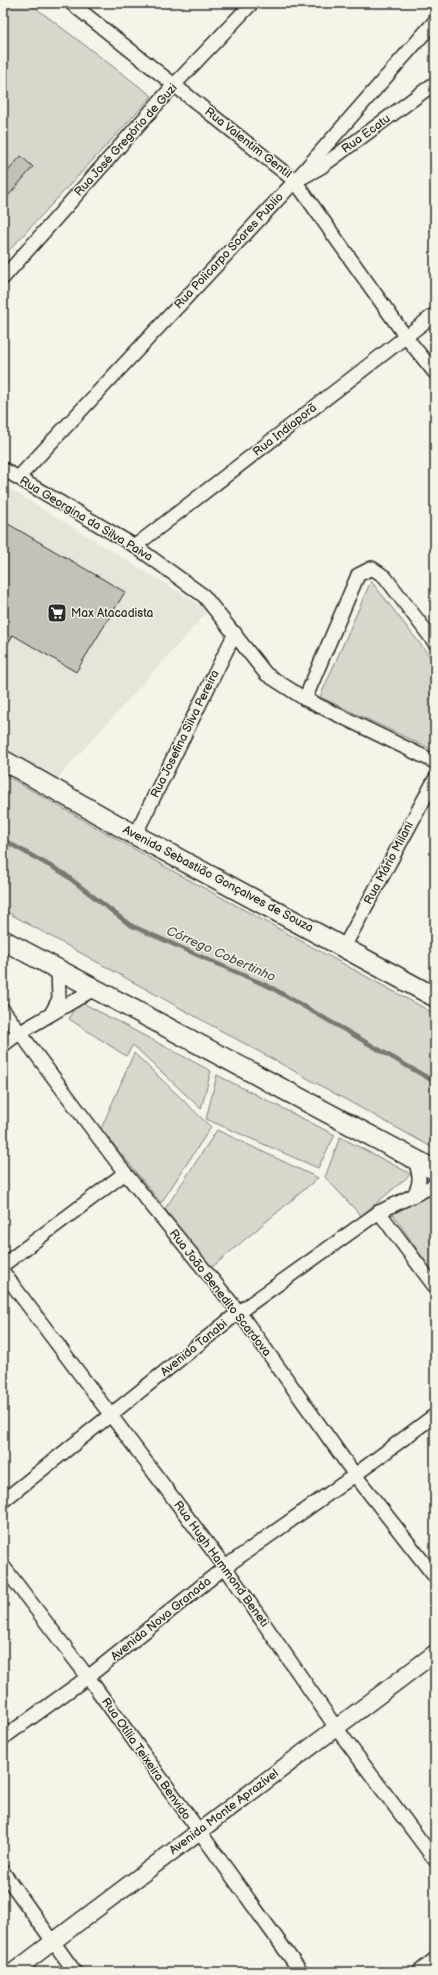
<svg xmlns="http://www.w3.org/2000/svg" width="438" height="1975" font-family="'Balsamiq Sans',sans-serif">
<style>
.built{fill:#e8e4da}
.green{fill:#dad6cc;stroke:#82807c}
.lines{fill:none;stroke-linecap:round;stroke-linejoin:round}
.stream{stroke:#7a7874;stroke-width:4.5}
.building{fill:#c4c1b9;stroke:#2b2b2b}
.minor-casing{stroke:#2b2b2b;stroke-width:16}
.tertiary-casing{stroke:#2b2b2b;stroke-width:19}
.secondary-casing{stroke:#2b2b2b;stroke-width:22}
.minor{stroke:#f7f3e8;stroke-width:13}
.tertiary{stroke:#f7f3e8;stroke-width:16}
.secondary{stroke:#f7f3e8;stroke-width:19}
.labels{text-anchor:middle;dominant-baseline:central;stroke-width:3;stroke-linejoin:round;paint-order:stroke}
.street-label{font-size:12px;fill:#2b2b2b;stroke:#f7f3e8}
.poi-label{font-size:12px;fill:#2b2b2b;stroke:#f7f3e8;text-anchor:start}
.water-label{font-size:13px;font-style:italic;fill:#53524f;stroke:#f7f3e8}
</style>
<rect width="100%" height="100%" fill="#f7f3e8"/>
<filter id="ink" filterUnits="userSpaceOnUse"><feTurbulence type="fractalNoise" baseFrequency=".025" numOctaves="2"/><feDisplacementMap in="SourceGraphic" scale="8" xChannelSelector="R" yChannelSelector="G"/><feConvolveMatrix kernelMatrix="1 2 1 2 8 2 1 2 1" color-interpolation-filters="sRGB"/></filter>
<g filter="url(#ink)">
<path class="built" d="M3 485 209 610 57 779 3 747Z"/>
<g class="green">
<path d="M3 3H29L152 96 3 257Z"/>
<path d="M371 581 435 663V751L320 697Z"/>
<path d="M3 774 171 870 435 1014V1149L3 910Z"/>
<path d="M77 1000 211 1071 201 1109 133 1045 126 1056 69 1019Z"/>
<path d="M134 1053 211 1127 161 1203 101 1129Z"/>
<path d="M217 1075 335 1135 318 1168 206 1119Z"/>
<path d="M217 1130 318 1178 211 1268 165 1209Z"/>
<path d="M340 1137 411 1174 361 1216 325 1177Z"/>
<path d="M435 1189V1269L432 1272 391 1211Z"/>
</g>
<g class="lines">
<path class="stream" d="M3 839 7 842 63 873 130 925 272 988 435 1082"/>
</g>
<g class="building">
<path d="M21 156 33 167 3 202V177Z"/>
<path d="M3 521 125 592 76 672 13 635 3 651Z"/>
</g>
<g class="lines">
<defs>
<g id="minor">
<path d="M71 3 295 181 406 337 435 373"/>
<path d="M303 177 321 167 435 83"/>
<path d="M3 278 174 85 252 3"/>
<path d="M3 469 135 546 204 596 266 674 305 699 435 762"/>
<path d="M18 478 295 181 435 21"/>
<path d="M135 546 435 314"/>
<path d="M305 699 358 575 372 568 385 577 435 643"/>
<path d="M135 835 235 633"/>
<path d="M344 947 435 779"/>
<path d="M3 1010 125 1173 239 1312 355 1475 435 1577"/>
<path d="M51 1014 59 999 58 970"/>
<path d="M3 1045 19 1033 94 989"/>
<path d="M414 1195C422 1181 419 1174 415 1159"/>
<path d="M379 1212 435 1287"/>
<path d="M3 1265 125 1173"/>
<path d="M3 1272 225 1567 337 1729 435 1860"/>
<path d="M3 1501 239 1312 379 1212 435 1185"/>
<path d="M3 1566 88 1677 301 1972"/>
<path d="M3 1738 88 1677 225 1567 355 1475 435 1415"/>
<path d="M3 1872 75 1972"/>
<path d="M419 1972 435 1959"/>
</g>
<path id="tertiary" d="M13 1972 435 1653"/>
<g id="secondary">
<path d="M3 760 135 835 435 997"/>
<path d="M3 940 435 1170"/>
</g>
</defs>
<use href="#minor" class="minor-casing"/>
<use href="#tertiary" class="tertiary-casing"/>
<use href="#secondary" class="secondary-casing"/>
<use href="#minor" class="minor"/>
<use href="#tertiary" class="tertiary"/>
<use href="#secondary" class="secondary"/>
</g>
</g>
<defs>
<symbol id="supermarket-square" viewBox="-11 -11 22 22"><rect x="-9" y="-9" width="18" height="18" rx="4" fill="#2b2b2b" stroke="#f7f3e8"/><path d="M-6-5.5h2.5l.6 2H6L4.5 2H-2.5L-4.4-4H-6ZM-1.5 3.2a1.3 1.3 0 1 0 .1 0ZM3 3.2a1.3 1.3 0 1 0 .1 0Z" fill="#fff"/></symbol>
</defs>
<g fill-rule="evenodd">
<use href="#supermarket-square" x="46" y="602" width="22" height="22"/>
</g>
<g class="labels">
<g class="street-label">
<text transform="translate(366 134) rotate(-36)">Rua Ecatu</text>
<text transform="translate(126 140) rotate(-48)">Rua José Gregório de Guzi</text>
<text transform="translate(248 143) rotate(38)">Rua Valentim Gentil</text>
<text transform="translate(229 251) rotate(-47)">Rua Policarpo Soares Publio</text>
<text transform="translate(285 430) rotate(-38)">Rua Indiaporã</text>
<text transform="translate(86 519) rotate(31)">Rua Georgina da Silva Paiva</text>
<text transform="translate(185 734) rotate(-64)">Rua Josefina Silva Pereira</text>
<text transform="translate(389 863) rotate(-62)">Rua Mário Milani</text>
<text transform="translate(218 879) rotate(28)">Avenida Sebastião Gonçalves de Souza</text>
<text transform="translate(220 1293) rotate(52)">Rua João Benedito Scardova</text>
<text transform="translate(194 1348) rotate(-39)">Avenida Tanabi</text>
<text transform="translate(221 1564) rotate(54)">Rua Hugh Hammond Beneti</text>
<text transform="translate(161 1619) rotate(-39)">Avenida Nova Granada</text>
<text transform="translate(146 1759) rotate(55)">Rua Otília Teixeira Benvido</text>
<text transform="translate(224 1812) rotate(-37)">Avenida Monte Aprazível</text>
</g>
<g class="poi-label">
<text x="71" y="613">Max Atacadista</text>
</g>
<g class="water-label">
<text transform="translate(221 954) rotate(24)">Córrego Cobertinho</text>
</g>
</g>
<rect width="438" height="1975" fill="none" stroke="#f7f3e8" stroke-width="16"/>
<rect x="8" y="8" width="422" height="1959" fill="none" stroke="#2b2b2b" stroke-width="1.5" filter="url(#ink)"/>
</svg>
